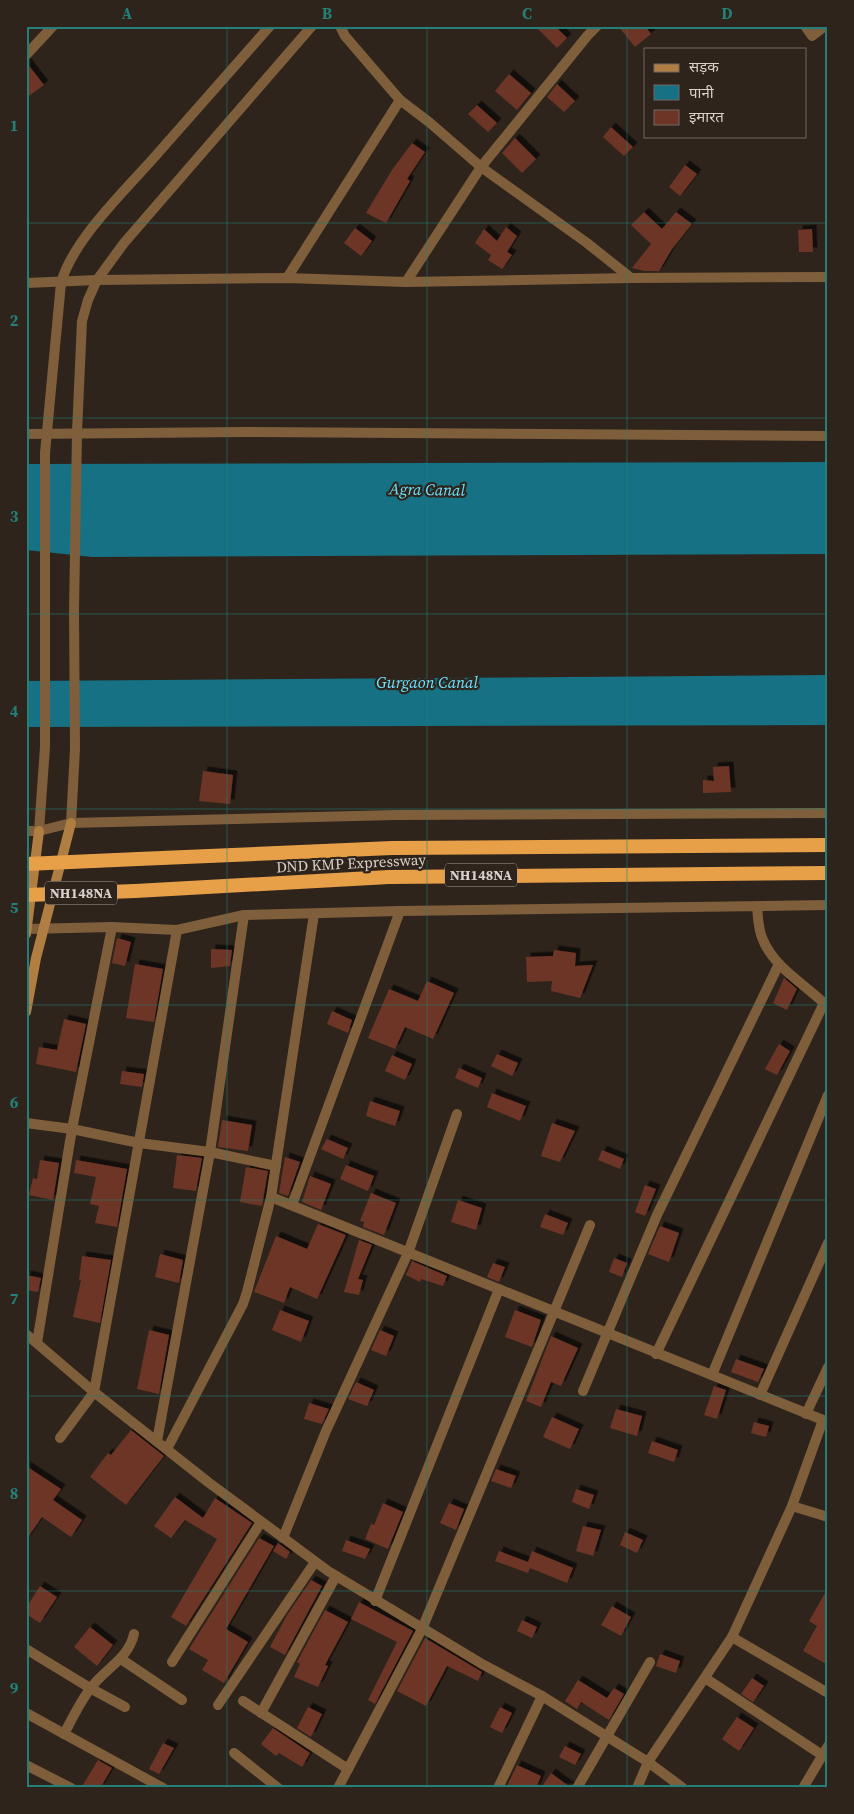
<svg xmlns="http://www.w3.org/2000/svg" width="854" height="1814" font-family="'Source Serif 4','Noto Sans Devanagari',serif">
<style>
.water{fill:#157183}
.building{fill:#6d3526;filter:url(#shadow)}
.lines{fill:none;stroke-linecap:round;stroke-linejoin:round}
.minor{stroke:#7e5e3b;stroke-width:10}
.tertiary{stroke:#7e5e3b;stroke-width:10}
.secondary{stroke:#b07d43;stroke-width:10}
.trunk{stroke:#e8a048;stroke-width:14}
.trunk-bridge{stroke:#e8a048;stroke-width:14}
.grid{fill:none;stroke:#237f77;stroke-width:1;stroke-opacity:0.55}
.labels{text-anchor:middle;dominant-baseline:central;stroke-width:4.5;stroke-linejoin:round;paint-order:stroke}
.shield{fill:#2e241c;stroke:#a59d97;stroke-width:1}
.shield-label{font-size:14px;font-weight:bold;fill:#d8d1cc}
.street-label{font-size:15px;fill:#d8d1cc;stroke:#2e241c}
.water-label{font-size:16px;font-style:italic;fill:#6be3ff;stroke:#2e241c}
.neatline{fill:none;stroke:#237f77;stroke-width:2}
.grid-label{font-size:16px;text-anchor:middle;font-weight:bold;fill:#237f77}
</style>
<defs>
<filter id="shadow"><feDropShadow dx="4.5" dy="-4.5" stdDeviation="0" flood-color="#0009"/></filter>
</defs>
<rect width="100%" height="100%" fill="#2e241c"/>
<g class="water">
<path d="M828 462V554L92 557 26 550V464Z"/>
<path d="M828 675V725L26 727V681Z"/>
</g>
<g class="building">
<path d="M535 26H555L567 38 557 48Z"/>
<path d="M618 26H645L651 34 635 47Z"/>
<path d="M26 62 44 85 26 98Z"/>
<path d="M509 74 531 93 517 110 495 91Z"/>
<path d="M557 84 575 101 564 112 547 97Z"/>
<path d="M477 105 497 123 488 132 468 114Z"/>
<path d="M611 127 633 147 624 156 603 137Z"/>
<path d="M515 138 536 159 522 173 502 153Z"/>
<path d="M412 143 425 152 407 179 410 181 386 223 366 213 392 170Z"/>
<path d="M685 165 697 174 680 196 669 187Z"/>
<path d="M644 212 662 229 676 212 692 224 672 249 659 271H645L632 268 651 244 631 225Z"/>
<path d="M506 227 517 236 507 252 512 255 502 269 488 260 491 255 475 243 484 229 497 241Z"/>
<path d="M355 228 372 241 361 256 344 243Z"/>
<path d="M812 229 813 252H799L798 230Z"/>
<path d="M729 766 731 792 703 793V780L714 781 713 767Z"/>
<path d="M203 771 233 775 230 804 199 801Z"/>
<path d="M117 938 131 942 125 966 112 963Z"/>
<path d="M211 949 232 950 230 966 211 968Z"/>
<path d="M554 950 576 953 575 966 593 965 580 998 551 991 552 981 527 982 526 957 553 956Z"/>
<path d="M135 964 163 969 154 1022 126 1018Z"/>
<path d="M784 978 797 989 787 1010 773 1003Z"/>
<path d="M427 981 454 993 433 1039 405 1027 395 1049 368 1038 389 989 418 1001Z"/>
<path d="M332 1011 352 1020 348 1033 327 1024Z"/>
<path d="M64 1019 86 1024 76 1072 36 1064 39 1047 57 1050Z"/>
<path d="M779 1044 790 1051 777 1075 765 1069Z"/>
<path d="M497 1054 518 1063 512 1076 491 1066Z"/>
<path d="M392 1055 412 1064 405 1080 385 1071Z"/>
<path d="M459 1068 482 1078 478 1088 455 1078Z"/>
<path d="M122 1071 144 1074 142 1087 120 1084Z"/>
<path d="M492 1093 526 1106 520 1121 487 1107Z"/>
<path d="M370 1101 400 1111 395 1126 366 1116Z"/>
<path d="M222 1120 252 1125 248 1151 218 1147Z"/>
<path d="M552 1123 575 1131 560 1162 541 1156Z"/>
<path d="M327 1139 348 1148 343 1159 321 1149Z"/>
<path d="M602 1150 624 1159 620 1169 598 1160Z"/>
<path d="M177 1155 202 1158 196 1191 173 1188Z"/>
<path d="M285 1157 300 1162 288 1196 279 1193Z"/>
<path d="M40 1160 59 1163 53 1200 29 1195 33 1178 37 1179Z"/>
<path d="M76 1160 127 1169 117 1227 95 1223 99 1206 90 1204 96 1177 74 1173Z"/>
<path d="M346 1165 374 1176 368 1191 340 1179Z"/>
<path d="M246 1167 268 1171 262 1206 240 1202Z"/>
<path d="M310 1176 331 1184 321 1210 302 1202Z"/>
<path d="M645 1185 656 1189 645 1216 635 1212Z"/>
<path d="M371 1193 396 1203 384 1235 363 1227 364 1222 360 1221Z"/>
<path d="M458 1200 482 1208 476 1230 451 1222Z"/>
<path d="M545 1214 568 1223 563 1235 540 1227Z"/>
<path d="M318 1224 346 1235 317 1299 290 1287 284 1303 254 1292 276 1236 307 1249Z"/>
<path d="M660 1226 679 1233 669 1262 648 1254Z"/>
<path d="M359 1240 372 1245 358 1279 363 1280 359 1295 344 1292Z"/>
<path d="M160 1254 183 1260 179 1283 155 1277Z"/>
<path d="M82 1256 111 1260 100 1323 73 1317 81 1280H79Z"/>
<path d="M614 1258 627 1263 622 1277 609 1272Z"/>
<path d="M412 1261 447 1276 443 1286 421 1279 420 1282 406 1275Z"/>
<path d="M493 1263 505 1267 499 1282 487 1277Z"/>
<path d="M26 1275 41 1278 38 1292 26 1290Z"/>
<path d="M280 1310 309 1321 301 1342 272 1330Z"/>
<path d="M515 1310 541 1320 532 1347 505 1337Z"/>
<path d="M149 1330 169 1335 159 1394 137 1389Z"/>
<path d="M380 1330 394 1336 386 1356 371 1350Z"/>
<path d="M551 1336 578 1348 561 1386 551 1382 541 1407 526 1401Z"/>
<path d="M736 1359 764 1369 758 1382 731 1372Z"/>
<path d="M356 1382 374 1390 367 1406 348 1399Z"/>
<path d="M714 1386 726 1390 717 1419 704 1415Z"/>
<path d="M309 1403 329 1409 322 1424 304 1419Z"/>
<path d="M616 1409 642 1416 637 1436 610 1428Z"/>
<path d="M552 1417 579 1429 570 1449 543 1437Z"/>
<path d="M754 1422 769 1426 766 1437 751 1433Z"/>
<path d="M131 1430 164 1456 126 1505 90 1477 108 1453 111 1455Z"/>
<path d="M652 1441 678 1450 674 1462 648 1453Z"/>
<path d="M26 1466 61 1489 53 1500 82 1520 71 1537 42 1517 26 1540Z"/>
<path d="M496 1469 516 1476 511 1488 491 1481Z"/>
<path d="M576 1489 594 1495 589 1509 572 1502Z"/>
<path d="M175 1497 203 1518 215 1498 252 1523 186 1626 171 1617 217 1539 185 1520 171 1538 154 1526Z"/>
<path d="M383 1503 403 1512 388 1549 365 1539 371 1524 374 1525Z"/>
<path d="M449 1503 464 1509 456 1530 440 1523Z"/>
<path d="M583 1526 601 1530 593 1556 576 1551Z"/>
<path d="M625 1532 643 1540 637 1553 620 1545Z"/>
<path d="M259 1538 274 1546 226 1629 248 1642 224 1683 202 1670 208 1660 189 1649Z"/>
<path d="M346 1540 370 1549 365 1559 342 1551Z"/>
<path d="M278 1543 290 1552 286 1559 273 1551Z"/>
<path d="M499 1551 528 1562 532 1551 573 1568 567 1583 530 1568 528 1573 495 1561Z"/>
<path d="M311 1580 322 1586 285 1655 270 1647 287 1615Z"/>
<path d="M40 1586 57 1597 40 1623 26 1614V1608Z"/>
<path d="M828 1588V1665L803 1651 817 1626 809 1621Z"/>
<path d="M359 1602 413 1631 375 1704 368 1700 397 1642 351 1619Z"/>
<path d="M612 1606 631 1617 621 1636 601 1625Z"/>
<path d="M325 1610 348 1622 325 1665 328 1666 318 1687 294 1677 300 1664 297 1662Z"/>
<path d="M522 1620 537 1627 532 1638 517 1631Z"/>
<path d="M90 1627 113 1645 97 1666 74 1647Z"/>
<path d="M425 1638 482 1672 478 1681 447 1666 426 1706 397 1691Z"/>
<path d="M660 1654 680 1661 676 1673 656 1666Z"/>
<path d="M752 1678 764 1686 753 1702 741 1694Z"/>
<path d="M578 1680 607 1698 614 1688 624 1694 609 1720 581 1702 577 1709 565 1701Z"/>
<path d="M308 1707 322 1714 311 1737 297 1728Z"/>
<path d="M500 1707 512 1713 502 1733 490 1727Z"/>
<path d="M737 1717 754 1728 739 1751 722 1739Z"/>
<path d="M273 1728 310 1753 302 1767 279 1753 276 1756 261 1744Z"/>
<path d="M163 1743 174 1748 159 1774 149 1769Z"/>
<path d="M565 1746 581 1754 575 1765 559 1757Z"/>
<path d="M98 1760 112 1768 100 1788H81Z"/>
<path d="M517 1765 541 1776 536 1788H506Z"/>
<path d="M551 1773 570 1787V1788H541Z"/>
</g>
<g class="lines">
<g class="minor">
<path d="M340 26 345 36 400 100 429 122 481 167 587 243 631 278"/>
<path d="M805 26 812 36 825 26"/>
<path d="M26 55 53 26"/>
<path d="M287 278 400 100"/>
<path d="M406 282 481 167 588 35 597 26"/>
<path d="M26 283 97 280 287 278 406 282 631 278 828 277"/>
<path d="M757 906C758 917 758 930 763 940 775 969 807 985 828 1007"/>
<path d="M26 1123 72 1129 139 1143 210 1152 276 1166"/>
<path d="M271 1197 828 1422"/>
<path d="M292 1205 400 911"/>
<path d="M26 1334 94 1392 208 1482 328 1571 482 1664 542 1696 648 1762 683 1788"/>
<path d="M37 1343 72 1129 112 927"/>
<path d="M656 1354 824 1003H828"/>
<path d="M712 1375 828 1095"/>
<path d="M583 1391 657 1215 779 964"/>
<path d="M760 1395 828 1243"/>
<path d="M806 1414 828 1367"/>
<path d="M60 1438 94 1392 177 930"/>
<path d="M157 1441 210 1152 244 915"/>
<path d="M167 1449 243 1304 247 1292 271 1197 314 914"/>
<path d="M792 1506 828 1517"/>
<path d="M283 1538 326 1431 408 1253 457 1114"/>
<path d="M375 1601 499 1289"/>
<path d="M732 1637 828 1693"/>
<path d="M26 1649 90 1688 125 1707"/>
<path d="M121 1659 182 1700"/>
<path d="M172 1662 261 1522"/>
<path d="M705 1678 822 1755"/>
<path d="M243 1701 348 1769"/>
<path d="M218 1705 315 1562"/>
<path d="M26 1713 163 1788"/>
<path d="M261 1713 336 1576"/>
<path d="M64 1734C72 1719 80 1702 90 1689 104 1669 128 1660 134 1634"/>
<path d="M234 1753 278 1788"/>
<path d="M26 1765 71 1788"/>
<path d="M338 1788 422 1629 590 1225"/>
<path d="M498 1788 542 1696"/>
<path d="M577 1788 650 1662"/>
<path d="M637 1788 648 1762 732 1637 792 1506 823 1420"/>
<path d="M803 1788 828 1746"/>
</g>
<g class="tertiary">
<path d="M26 434 244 432 828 436"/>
<path d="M71 823 75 749 74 611 77 432 82 321 88 300 97 280 124 243 312 26"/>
<path d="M26 831H39L71 823 396 815 828 813"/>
<path d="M39 831 45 747V453L61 283C72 242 122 193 151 161 191 116 230 71 270 26"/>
<path d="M26 929 112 927 177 930 244 915 400 911 828 905"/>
</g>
<g class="secondary">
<path d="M26 934 39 831"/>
<path d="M26 1012 36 958 71 823"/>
</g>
<g class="trunk">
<path d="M138 859 392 848 828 845"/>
<path d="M135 891 389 877 828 873"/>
</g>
<g class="trunk-bridge">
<path d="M26 864 138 859"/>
<path d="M26 895 135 891"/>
</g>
</g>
<path class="grid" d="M227 26V1788M427 26V1788M627 26V1788M26 223H828M26 418H828M26 614H828M26 809H828M26 1005H828M26 1200H828M26 1396H828M26 1591H828"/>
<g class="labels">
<g class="shield">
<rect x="445" y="863.5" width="72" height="23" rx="4"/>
<rect x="45" y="881.5" width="72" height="23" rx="4"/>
</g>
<g class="shield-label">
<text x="481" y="875">NH148NA</text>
<text x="81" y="893">NH148NA</text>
</g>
<g class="street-label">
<text transform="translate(351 863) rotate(-3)">DND KMP Expressway</text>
</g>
<g class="water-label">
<text transform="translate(427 489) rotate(1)">Agra Canal</text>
<text x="427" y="682">Gurgaon Canal</text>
</g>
</g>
<rect width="854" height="1814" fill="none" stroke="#2e241c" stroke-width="55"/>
<rect x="644" y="48" width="162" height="90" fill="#2e241c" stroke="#726962"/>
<rect x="654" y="64" width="25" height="8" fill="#b07d43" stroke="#726962"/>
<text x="689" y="72" font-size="15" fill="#d8d1cc">सड़क</text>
<rect x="654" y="85" width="25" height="15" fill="#157183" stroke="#726962"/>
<text x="689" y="98" font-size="15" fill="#d8d1cc">पानी</text>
<rect x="654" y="110" width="25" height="15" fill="#6d3526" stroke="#726962"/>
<text x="689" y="122" font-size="15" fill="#d8d1cc">इमारत</text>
<rect x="28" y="28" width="798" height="1758" class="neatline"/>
<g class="grid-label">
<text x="127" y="19">A</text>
<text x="327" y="19">B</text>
<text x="527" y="19">C</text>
<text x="727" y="19">D</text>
<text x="14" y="131">1</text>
<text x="14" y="326">2</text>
<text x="14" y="522">3</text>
<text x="14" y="717">4</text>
<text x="14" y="913">5</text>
<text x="14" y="1108">6</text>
<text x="14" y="1304">7</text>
<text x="14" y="1499">8</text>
<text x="14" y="1694">9</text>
</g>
</svg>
